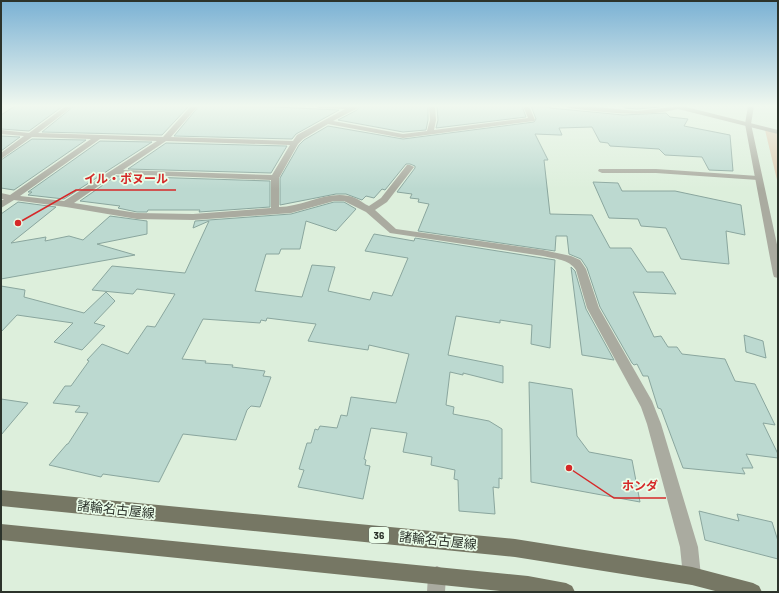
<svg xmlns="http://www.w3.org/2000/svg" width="779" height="593" font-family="Barlow,'Noto Sans JP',sans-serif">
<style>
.green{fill:#dfccb2}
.building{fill:#bcd9d0;stroke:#8aa69e}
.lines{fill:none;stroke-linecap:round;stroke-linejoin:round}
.minor{fill:#aaaba0;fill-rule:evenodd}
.tertiary{fill:#aaaba0;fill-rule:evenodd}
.primary{fill:#767764;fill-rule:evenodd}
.labels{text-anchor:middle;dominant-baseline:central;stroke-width:3.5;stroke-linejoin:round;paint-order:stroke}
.shield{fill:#eafde9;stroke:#657064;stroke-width:1}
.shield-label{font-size:10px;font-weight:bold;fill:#2c332b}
.near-street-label{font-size:13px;fill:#2c332b;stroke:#eafde9}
.leader{fill:none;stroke:#d62828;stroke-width:1.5}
.callout-dot{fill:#d62828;stroke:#eafde9;stroke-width:1.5}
.callout-label{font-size:12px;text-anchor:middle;font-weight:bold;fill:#d62828;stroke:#eafde9;stroke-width:3.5;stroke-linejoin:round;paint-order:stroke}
</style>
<rect width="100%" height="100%" fill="#ddefdc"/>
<path class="green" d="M765 130 778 133V184Z"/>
<g class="building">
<path d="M15 106H63L29 131 1 129V115Z"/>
<path d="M74 106H189L162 135 42 132Z"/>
<path d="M199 106 276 107 339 110 296 134 292 139 174 136Z"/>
<path d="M360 106H428V120L426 130 403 132 338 120 357 110Z"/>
<path d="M437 106H522L526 117 436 128 438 120Z"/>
<path d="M531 106 549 107 550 108 623 115 666 113 670 117 688 119 684 126 730 135 733 171 709 170 702 157 665 155 659 149 610 146 608 143 600 142 592 127 559 128 562 135H559L535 134 548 160H544L550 214 592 215 610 248H631L647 272H663L676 294 633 292 654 337 661 336 668 347H677L682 354 725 359 735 381 755 384 775 425 763 423 778 454V458L746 454 753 468H742L745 474 683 468 661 409 658 408 648 376H643L637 364 634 365 632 363 600 307 587 268 581 259 569 254 567 236H556L555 251 418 231 429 204 418 202 419 199 410 198 412 194 397 192 415 168V166L410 164H406L385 190 382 189 374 198 366 196 362 200 346 194H336L280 205V178L299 145 304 140 328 126 403 139 534 122 536 119Z"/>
<path d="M624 106H659L660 107 637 109 625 108Z"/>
<path d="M1 136 20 137 1 151Z"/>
<path d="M32 139 86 140 14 190 1 188V160Z"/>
<path d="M100 141 152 142 64 199 28 195 32 192H28Z"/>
<path d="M166 143 287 146 271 173 128 169Z"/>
<path d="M116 176 270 181V207L199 212 200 210H148L147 212H137L118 208 120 206 80 201Z"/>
<path d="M593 182 618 183 622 191H675L741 205 745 235 726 231 729 264 681 259 666 228 641 226 638 219 609 218Z"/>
<path d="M18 202 56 207 11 243 46 237 45 241 69 236 83 240 110 216 147 221V234L97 244 135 255 1 279V214Z"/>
<path d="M334 202H344L356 209 336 231 306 221 300 249H281L279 254H266L255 291 302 297 312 265 335 267 328 291 370 300 373 292 392 296 408 258 365 251 374 234 414 241 415 238 555 260 550 348 531 344 532 325 500 320V323L456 316 448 355 503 366V383L463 373V375L450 372 446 405 454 407 453 414 489 421 502 429V479L499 478V488L493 487 495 514 459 511 458 480 454 479 455 470 431 465 432 457 403 452 407 433 371 428 364 459 366 460 365 465 370 466 363 499 298 487 304 470 299 469 307 443H311L315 429 318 430 320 426 337 428 341 415 347 416 351 397 396 403 409 354 369 345 368 350 308 341 316 324 267 318 266 321 261 320 260 323 203 319 182 359 206 361 205 363 233 365 232 367 265 371 263 376 271 377 260 407 251 406 247 410 236 440 183 434 159 482 103 474 101 477 49 465 67 444H68L88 413 75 412 80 406 53 403 65 386H71L89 361 87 360 102 344 128 354 147 326 155 327 175 294 137 289 133 294 92 290 112 266 185 273 209 221 193 228 195 221 291 214Z"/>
<path d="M571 267 575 271 586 309 614 360 582 355Z"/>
<path d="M1 286 25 290 24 297 84 313 106 292 115 301 94 323 105 326 82 350 54 342 73 323 17 315 1 332Z"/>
<path d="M744 335 763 341 766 358 746 352Z"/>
<path d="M529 382 572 389 577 436 589 452 632 460 640 502 531 482Z"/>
<path d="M1 399 28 403 1 435Z"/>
<path d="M699 511 739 521 737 514 772 522 778 541V559L705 540Z"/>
</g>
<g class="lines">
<g class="minor">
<path d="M66 106H73L38 133 163 137 191 106H198L171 137 293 141 297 135 345 109 318 108 315 106H359L356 109 333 121 403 134 427 131 430 120 429 106H435L436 120 434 130 528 118 523 106H529L535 120 534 121 403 138 328 124 303 139 298 144 279 178V207C304 207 331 188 355 198 360 200 364 204 369 206L381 198 407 165H410L414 167 387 202 375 210 396 229 543 250 571 256 580 260 586 269 599 308 652 401 661 424 698 547 701 576 698 582 692 585 686 582 683 576 680 547 647 424 641 407 587 308 576 270C569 259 555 259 543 256L390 233 366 212 344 201H334L291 213 193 220 137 219 66 207 14 200 1 208V201L4 199H1V193L10 195 91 139 32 137 1 159V153L24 136 1 134V130L29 133ZM100 139 157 141 64 201 20 196ZM166 141 290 145 272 175 123 170ZM116 174 271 180V208L193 214 137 213 74 203Z"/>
<path d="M565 106H585L637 111 682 106 778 130V134L678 109C641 118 605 112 568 108Z"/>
<path d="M599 169H656L758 176 762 178 758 180 656 173H602L598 171Z"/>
<path d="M437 566 443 569 446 575 445 592H427L428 575 431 569Z"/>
</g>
<path class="tertiary" d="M748 106H754L751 124 778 249V278L774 277 773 274 745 124Z"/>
<g class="primary">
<path d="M1 490 515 539 692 567 753 583 759 586 762 592H719L692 585 515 557 1 506Z"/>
<path d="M1 524 528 576 566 583 572 586 575 592H510L1 540Z"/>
</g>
</g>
<linearGradient id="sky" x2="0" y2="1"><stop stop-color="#7ab1d4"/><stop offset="0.56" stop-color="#f0f8ef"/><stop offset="1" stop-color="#f0f8ef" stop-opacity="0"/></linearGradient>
<rect width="779" height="189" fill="url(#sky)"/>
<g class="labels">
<rect class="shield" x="369" y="527" width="20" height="16" rx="3"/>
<g class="shield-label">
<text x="379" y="535">36</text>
</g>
<g class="near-street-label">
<text transform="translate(116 509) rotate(6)">諸輪名古屋線</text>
<text transform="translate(438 540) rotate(6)">諸輪名古屋線</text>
</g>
</g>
<path class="leader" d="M18 223L76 190H176M569 468L614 498H666"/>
<g class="callout-dot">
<circle cx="18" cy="223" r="4"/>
<circle cx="569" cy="468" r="4"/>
</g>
<g class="callout-label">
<text x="126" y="183">イル・ボヌール</text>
<text x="640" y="490">ホンダ</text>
</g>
<rect width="779" height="593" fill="none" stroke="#2c332b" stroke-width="4"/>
</svg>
